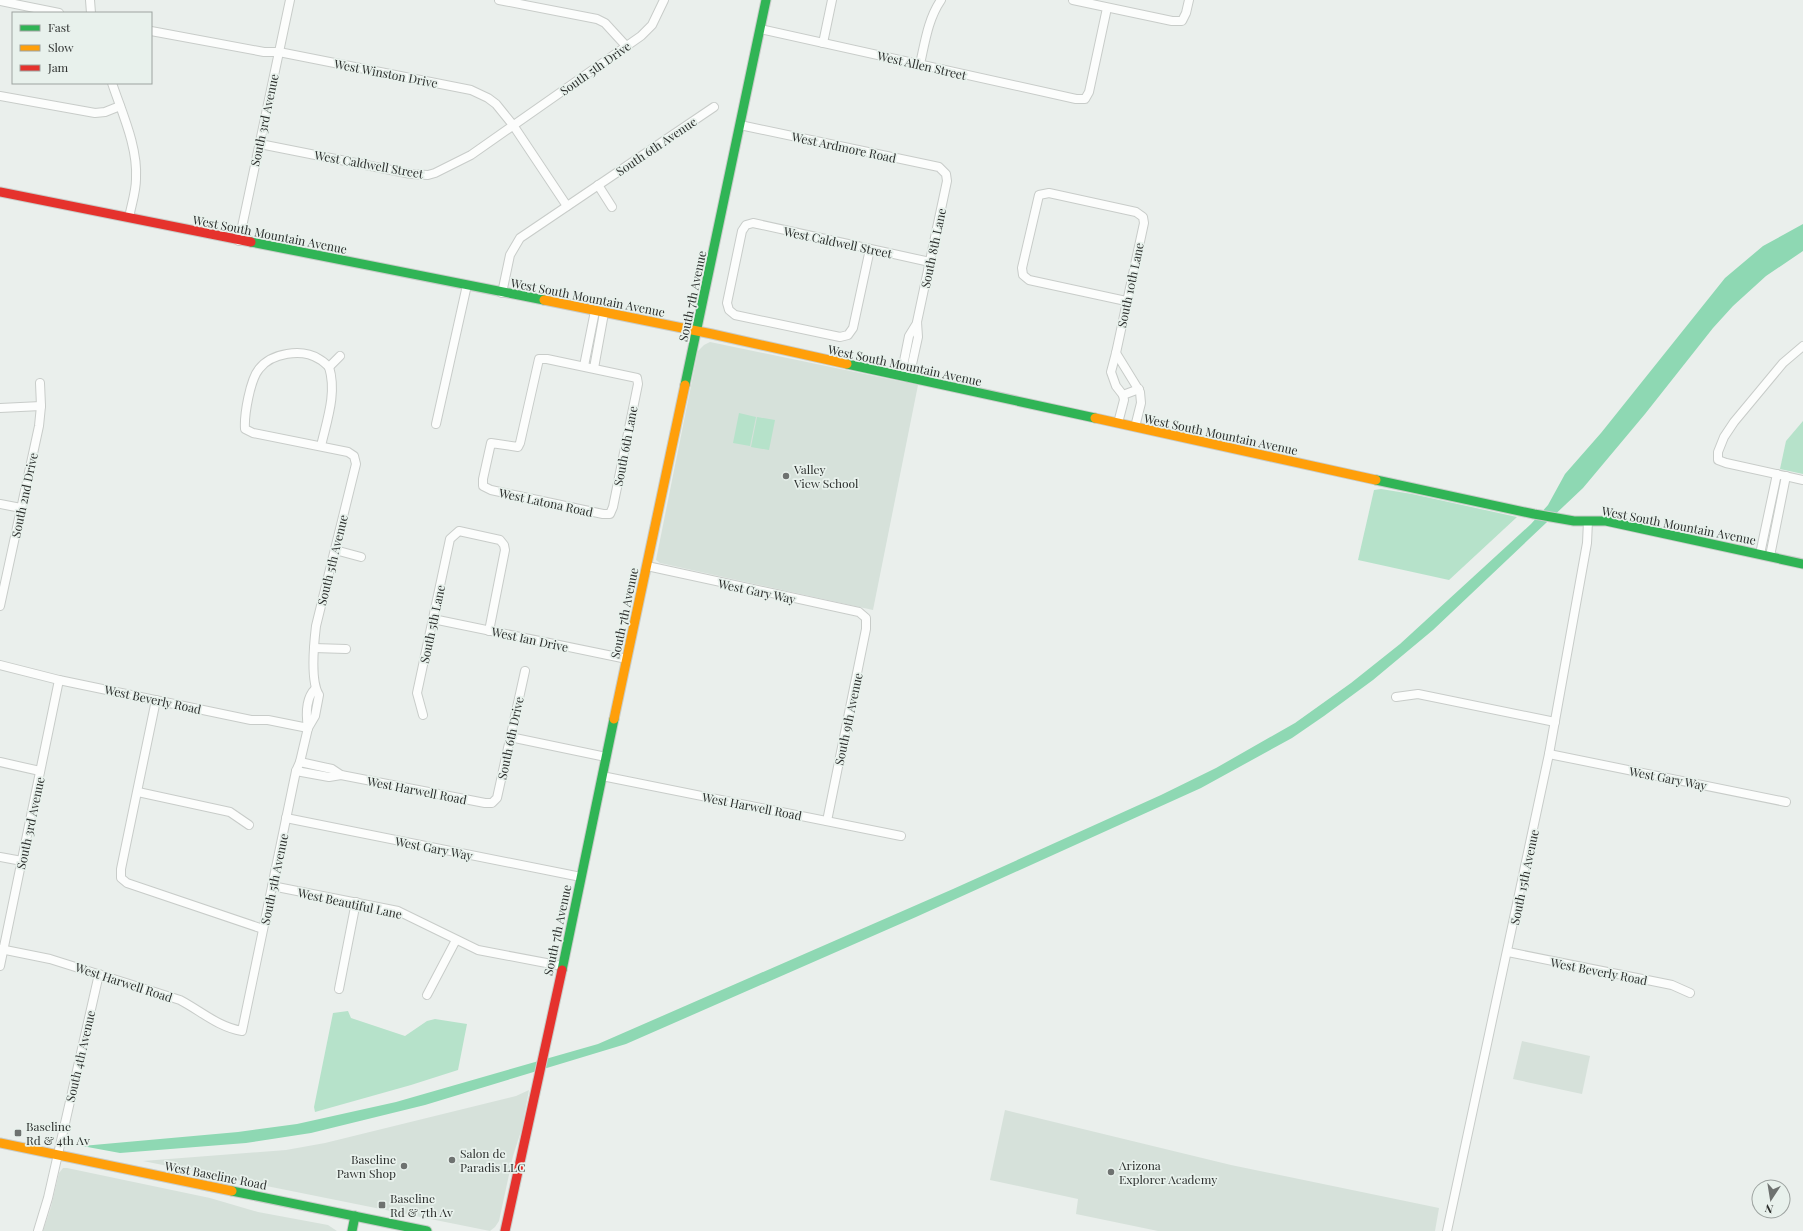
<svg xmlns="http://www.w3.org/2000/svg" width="1803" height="1231" font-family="'Playfair Display',serif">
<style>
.built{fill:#d6e1da}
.green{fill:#b6e2ca}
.water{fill:#8ed8b3}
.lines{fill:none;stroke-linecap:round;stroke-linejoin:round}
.street-casing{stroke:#c8ccc9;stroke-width:10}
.fast-casing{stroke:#c8ccc9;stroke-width:11}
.slow-casing{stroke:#c8ccc9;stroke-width:11}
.jam-casing{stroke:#c8ccc9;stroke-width:11}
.street{stroke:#fcfdfc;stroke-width:8}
.fast{stroke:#30b455;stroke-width:9}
.slow{stroke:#ff9f0a;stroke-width:9}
.jam{stroke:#e5322d;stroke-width:9}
.poi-dot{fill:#6e7270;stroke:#e8f1ec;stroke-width:1.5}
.labels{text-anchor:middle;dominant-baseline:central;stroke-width:3.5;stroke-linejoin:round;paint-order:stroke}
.street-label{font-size:12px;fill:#2c2f2d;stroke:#e8f1ec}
.poi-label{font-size:12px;fill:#2c2f2d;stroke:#e8f1ec;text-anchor:start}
</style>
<rect width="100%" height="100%" fill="#eaefec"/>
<g class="built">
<path d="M710 342 918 385 873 610 660 563 656 560 698 351 704 345Z"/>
<path d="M1522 1041 1590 1056 1582 1094 1513 1079Z"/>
<path d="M529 1090 522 1128 513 1156 499 1221 495 1227 490 1231 143 1161 286 1150 325 1143 516 1096Z"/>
<path d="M1005 1110 1231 1165 1439 1208 1435 1231H1158L1076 1214 1078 1199 990 1180Z"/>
<path d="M63 1168H67L210 1198 258 1212 328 1225 337 1231H43L51 1207 59 1173Z"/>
</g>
<g class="green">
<path d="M739 413 756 417 750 446 733 443Z"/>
<path d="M757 417 775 420 769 450 751 447Z"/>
<path d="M1803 421V474L1780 469 1786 441Z"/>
<path d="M1381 489 1412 494 1517 517 1449 580 1358 560 1374 490Z"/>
<path d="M348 1011 351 1018 405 1036 427 1021 435 1019 467 1024 458 1070 411 1085 315 1112 314 1107 333 1013Z"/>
</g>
<path class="water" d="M1803 224V251L1766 276 1733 306 1713 328 1645 414 1583 488 1433 630 1373 680 1324 716 1292 738 1201 788 916 917 626 1044 425 1105 311 1133 246 1143 120 1153 82 1146 238 1132 297 1124 396 1102 598 1044 953 889 1161 795 1216 768 1295 723 1351 683 1400 644 1531 524 1548 505 1565 474 1601 433 1725 278 1763 246Z"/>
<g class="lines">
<defs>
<g id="street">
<path d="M90 0 91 13"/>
<path d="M499 0 597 19 605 23 627 47"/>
<path d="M1073 0 1172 21H1182L1186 13 1189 0"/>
<path d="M0 1 59 13"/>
<path d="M760 29 1076 99H1085L1089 92 1107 8"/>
<path d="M151 31 264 52H279L471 90 488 98 496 104 513 125 567 206"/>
<path d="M823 43 832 0"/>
<path d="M920 64C925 42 928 19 941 0"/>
<path d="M112 83C122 113 138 147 136 179 136 192 131 206 129 218"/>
<path d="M0 96 95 113 105 112 120 106"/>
<path d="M740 125 939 167 946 174 947 181 917 322 918 337 909 378"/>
<path d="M260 144 411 174 428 175 435 173 471 155 641 36 652 25 664 0"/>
<path d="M598 185 612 207"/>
<path d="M239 241 290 0"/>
<path d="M870 249 853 328 848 335 840 337 735 315 729 310 727 303 742 231 746 225 753 223 930 262"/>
<path d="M502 293 510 255 520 238 714 107"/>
<path d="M1803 346 1783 363 1734 422 1724 437 1718 452V460L1726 463 1803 480"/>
<path d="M1116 353 1140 392 1141 403 1135 427"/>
<path d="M539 359H547L637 378 638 384 613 507 610 514H603L491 490 483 486V479L491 443 518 447 520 443Z"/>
<path d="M584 366 595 311"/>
<path d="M329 367 340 356"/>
<path d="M594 368 604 313"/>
<path d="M901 376 909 336 917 323"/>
<path d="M1123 395 1139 389"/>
<path d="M0 408 41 406"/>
<path d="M1118 423 1124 400 1123 395 1116 386 1111 372 1116 353 1144 223 1143 217 1136 212 1049 193 1039 195 1022 268 1023 275 1029 280 1126 301"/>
<path d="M436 424 467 285"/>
<path d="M321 446C327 420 337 393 329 367"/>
<path d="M0 504 21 508"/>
<path d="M335 550 361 557"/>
<path d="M1760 554 1777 474"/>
<path d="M1770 556 1786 476"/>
<path d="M647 566 859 612 866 618V629L827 821"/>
<path d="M0 606 39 426 41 406 40 383"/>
<path d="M433 619 627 659"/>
<path d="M314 648 346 649"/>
<path d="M0 665 59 680 251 720H268L308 728"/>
<path d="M1396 697 1418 694 1555 722"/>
<path d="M156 700 121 869V878L127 883 263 929"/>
<path d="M423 715 417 693 450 539 459 531 500 540 504 545 505 550 489 631"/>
<path d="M308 728C306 715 305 699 315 689"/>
<path d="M510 737 606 757"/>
<path d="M1549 754 1786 802"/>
<path d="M0 762 40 771"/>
<path d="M300 762 332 769 341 775 485 803H492L497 798 525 671"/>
<path d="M296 771 329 777 341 775"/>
<path d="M602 776 901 836"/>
<path d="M138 792 230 812 249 825"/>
<path d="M286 818 581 877"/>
<path d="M0 857 22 861"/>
<path d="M272 886 398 911 478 950 562 966"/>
<path d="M0 949 50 959 180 1000C201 1011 218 1027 242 1031L296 771 300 762 308 728 315 716 319 695C310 681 314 643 316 626L356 464 354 456 348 452 253 433 245 429C244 415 250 380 259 369 271 353 302 348 319 359 323 361 326 364 329 367"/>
<path d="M1508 952 1672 985 1690 993"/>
<path d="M0 966 59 680"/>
<path d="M339 989 356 902"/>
<path d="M427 995 456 940"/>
<path d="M38 1231 48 1198 99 974"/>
<path d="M1447 1231 1549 754 1587 543 1588 521"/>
</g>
<g id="fast">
<path d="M251 242 544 300"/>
<path d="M847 364 1095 418"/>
<path d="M685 385 766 0"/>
<path d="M1376 480 1534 514 1574 521H1606L1803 564"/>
<path d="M562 970 614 719"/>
<path d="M232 1191 427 1231"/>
<path d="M352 1231 355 1216"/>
</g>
<g id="slow">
<path d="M544 300 712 334 847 364"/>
<path d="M1095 418 1376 480"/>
<path d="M614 719 685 385"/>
<path d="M0 1143 232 1191"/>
</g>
<g id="jam">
<path d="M0 192 251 242"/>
<path d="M505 1231 562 970"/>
</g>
</defs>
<use href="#street" class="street-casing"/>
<use href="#fast" class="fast-casing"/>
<use href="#slow" class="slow-casing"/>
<use href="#jam" class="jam-casing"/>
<use href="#street" class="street"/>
<use href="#fast" class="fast"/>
<use href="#slow" class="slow"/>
<use href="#jam" class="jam"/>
</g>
<g class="poi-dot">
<circle cx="786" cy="476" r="4"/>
<rect x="14" y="1129" width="8" height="8" rx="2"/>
<circle cx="452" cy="1160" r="4"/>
<circle cx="404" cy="1166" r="4"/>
<circle cx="1111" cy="1172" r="4"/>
<rect x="378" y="1201" width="8" height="8" rx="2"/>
</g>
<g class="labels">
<g class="street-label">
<text transform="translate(922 65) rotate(13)">West Allen Street</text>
<text transform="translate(595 68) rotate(-35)">South 5th Drive</text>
<text transform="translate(386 73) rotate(11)">West Winston Drive</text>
<text transform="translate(264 120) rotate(-78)">South 3rd Avenue</text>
<text transform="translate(656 146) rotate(-34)">South 6th Avenue</text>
<text transform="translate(844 147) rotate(12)">West Ardmore Road</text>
<text transform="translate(369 164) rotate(10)">West Caldwell Street</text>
<text transform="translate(270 234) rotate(11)">West South Mountain Avenue</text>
<text transform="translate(838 242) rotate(12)">West Caldwell Street</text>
<text transform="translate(933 248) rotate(-78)">South 8th Lane</text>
<text transform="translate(1130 285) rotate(-78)">South 10th Lane</text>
<text transform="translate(692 296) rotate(-78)">South 7th Avenue</text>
<text transform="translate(588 297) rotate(11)">West South Mountain Avenue</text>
<text transform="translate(905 365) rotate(12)">West South Mountain Avenue</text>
<text transform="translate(1221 434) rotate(12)">West South Mountain Avenue</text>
<text transform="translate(625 446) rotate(-79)">South 6th Lane</text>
<text transform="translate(24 495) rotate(-78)">South 2nd Drive</text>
<text transform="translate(546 502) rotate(12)">West Latona Road</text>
<text transform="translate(1679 525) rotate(11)">West South Mountain Avenue</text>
<text transform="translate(332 560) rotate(-76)">South 5th Avenue</text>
<text transform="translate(757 591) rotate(12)">West Gary Way</text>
<text transform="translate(624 613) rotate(-78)">South 7th Avenue</text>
<text transform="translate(432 624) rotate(-78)">South 5th Lane</text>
<text transform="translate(530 639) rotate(12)">West Ian Drive</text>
<text transform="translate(153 699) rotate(12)">West Beverly Road</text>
<text transform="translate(848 719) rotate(-78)">South 9th Avenue</text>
<text transform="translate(510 738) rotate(-78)">South 6th Drive</text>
<text transform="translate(1668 778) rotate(11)">West Gary Way</text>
<text transform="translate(417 790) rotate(11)">West Harwell Road</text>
<text transform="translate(752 806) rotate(11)">West Harwell Road</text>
<text transform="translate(30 823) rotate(-78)">South 3rd Avenue</text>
<text transform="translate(434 848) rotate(11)">West Gary Way</text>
<text transform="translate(1524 877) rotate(-78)">South 15th Avenue</text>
<text transform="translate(274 879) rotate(-78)">South 5th Avenue</text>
<text transform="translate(350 903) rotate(12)">West Beautiful Lane</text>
<text transform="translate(557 930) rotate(-78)">South 7th Avenue</text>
<text transform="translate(1599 971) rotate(11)">West Beverly Road</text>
<text transform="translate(124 982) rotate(18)">West Harwell Road</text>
<text transform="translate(80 1056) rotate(-77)">South 4th Avenue</text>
<text transform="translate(216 1175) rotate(11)">West Baseline Road</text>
</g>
<g class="poi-label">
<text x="794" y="469">Valley<tspan x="794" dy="14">View School</tspan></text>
<text x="26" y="1126">Baseline<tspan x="26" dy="14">Rd &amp; 4th Av</tspan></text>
<text x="460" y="1153">Salon de<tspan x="460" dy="14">Paradis LLC</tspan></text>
<text x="396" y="1159" text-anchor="end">Baseline<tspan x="396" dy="14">Pawn Shop</tspan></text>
<text x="1119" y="1165">Arizona<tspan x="1119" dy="14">Explorer Academy</tspan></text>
<text x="390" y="1198">Baseline<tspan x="390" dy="14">Rd &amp; 7th Av</tspan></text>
</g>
</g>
<rect x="12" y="12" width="140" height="72" fill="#e8f1ec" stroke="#9da3a0"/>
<rect x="20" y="25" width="20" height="6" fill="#30b455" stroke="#9da3a0"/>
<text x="48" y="32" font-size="12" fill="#2c2f2d">Fast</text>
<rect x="20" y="45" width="20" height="6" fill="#ff9f0a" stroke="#9da3a0"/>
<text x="48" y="52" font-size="12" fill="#2c2f2d">Slow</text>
<rect x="20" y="65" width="20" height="6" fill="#e5322d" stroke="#9da3a0"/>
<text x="48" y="72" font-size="12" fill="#2c2f2d">Jam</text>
<g transform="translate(1771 1199) rotate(192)"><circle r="19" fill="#e8f1ec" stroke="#9da3a0"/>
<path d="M0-3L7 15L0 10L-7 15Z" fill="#6e7270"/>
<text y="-6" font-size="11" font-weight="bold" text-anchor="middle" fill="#2c2f2d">N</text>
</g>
</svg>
